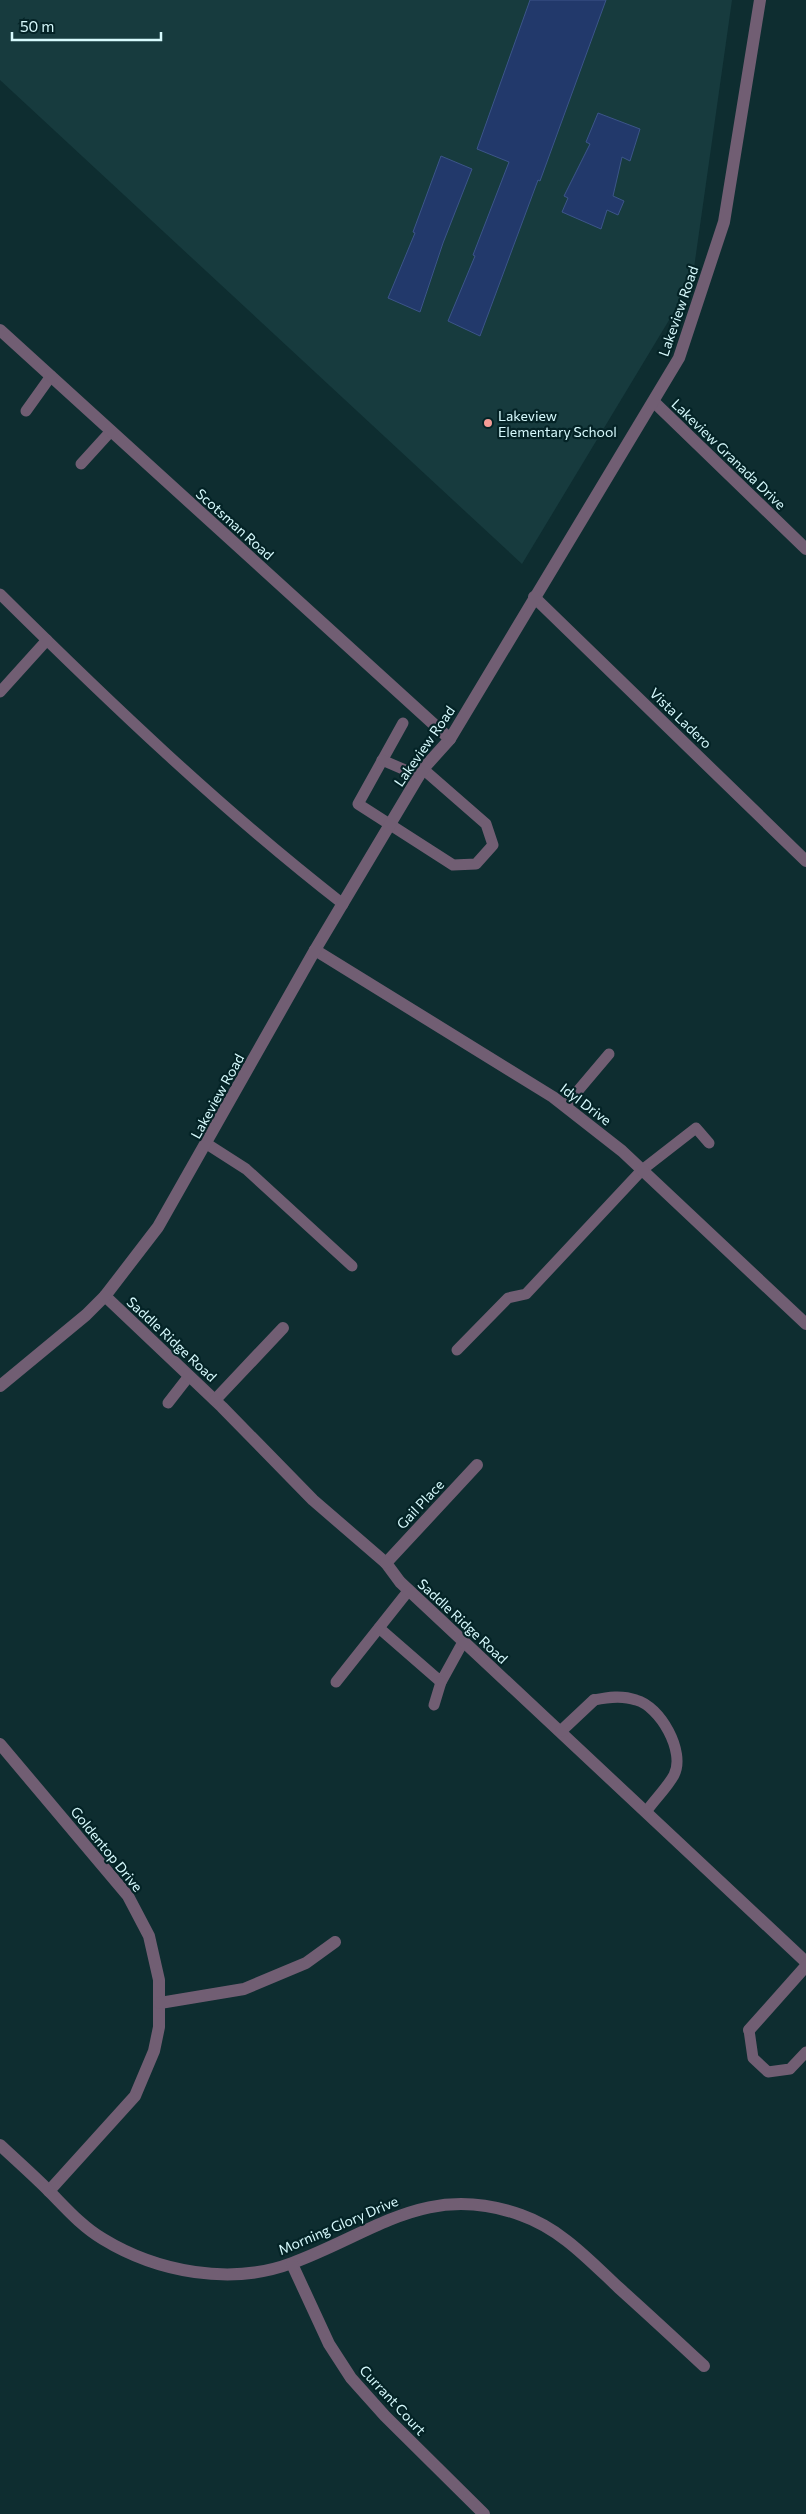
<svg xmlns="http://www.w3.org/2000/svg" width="806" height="2514" font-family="Commissioner,sans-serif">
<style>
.built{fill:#173b3e}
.building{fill:#22396b;stroke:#3c5589}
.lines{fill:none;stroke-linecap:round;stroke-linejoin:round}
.service{stroke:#715e73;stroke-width:11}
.minor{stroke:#715e73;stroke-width:12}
.tertiary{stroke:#715e73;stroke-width:12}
.poi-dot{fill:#f59c96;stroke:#042326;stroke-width:2}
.labels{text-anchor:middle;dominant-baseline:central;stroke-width:4.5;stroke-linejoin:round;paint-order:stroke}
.street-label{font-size:14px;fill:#d7fafd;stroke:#042326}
.poi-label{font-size:14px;fill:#d7fafd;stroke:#042326;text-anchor:start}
</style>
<rect width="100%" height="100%" fill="#0e2d30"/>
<path class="built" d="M0 0H732L692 282 522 564 0 80Z"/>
<g class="building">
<path d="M530 0H606L540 181 538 180 480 336 448 321 475 256 473 255 509 162 477 149Z"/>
<path d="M598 113 640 129 630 161 622 157 613 196 624 201 618 215 607 210 601 229 562 212 568 198 564 196 590 144 586 142Z"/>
<path d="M441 156 472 169 443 243 420 312 388 298 415 233 413 232Z"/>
</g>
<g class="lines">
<g class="service">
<path d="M26 411 51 376"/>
<path d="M81 464 111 431"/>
<path d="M0 594C110 703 221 809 343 904"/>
<path d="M0 692 47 640"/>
<path d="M403 723 358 804 453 865 476 864 493 845 486 824 423 769"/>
<path d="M382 760 419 776"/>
<path d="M565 1106 609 1054"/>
<path d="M207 1144 246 1169 352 1266"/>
<path d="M457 1350 508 1298 526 1294 642 1170 696 1128 709 1143"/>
<path d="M168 1403 189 1376"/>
<path d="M379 1628 441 1682 463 1642"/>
<path d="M336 1682 409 1590"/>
<path d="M594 1700C608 1697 622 1695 636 1700 660 1706 686 1752 674 1775 667 1788 654 1800 646 1812"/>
<path d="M434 1705 441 1682"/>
<path d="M749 2030 753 2058 768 2072 790 2069 806 2052"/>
</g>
<g class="minor">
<path d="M0 330 450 739"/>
<path d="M654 402 806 549"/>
<path d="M534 597 806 861"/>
<path d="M315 950 553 1097 622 1151 806 1324"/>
<path d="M105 1296 222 1407 313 1500 386 1563 400 1582 806 1962"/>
<path d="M215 1400 283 1328"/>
<path d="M386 1563 477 1465"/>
<path d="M561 1731 594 1700"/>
<path d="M0 1744 128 1896 149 1936 159 1980V2027L154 2051 135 2096 49 2191"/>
<path d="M160 2003 244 1989 306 1963 335 1942"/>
<path d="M749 2030 806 1966"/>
<path d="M0 2145C16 2160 32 2174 48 2190 65 2207 81 2226 103 2239 157 2272 231 2286 292 2263 374 2233 427 2181 521 2215 561 2229 589 2260 619 2288 648 2314 676 2340 704 2366"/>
<path d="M292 2264 329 2344 351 2378 385 2416 484 2514"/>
</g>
<path class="tertiary" d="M0 1386 86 1315 105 1296 158 1227 315 950 423 769 450 739 679 358 724 222 760 0"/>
</g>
<circle class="poi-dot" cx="488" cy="423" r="5"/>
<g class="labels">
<g class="street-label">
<text transform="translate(678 311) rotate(-71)">Lakeview Road</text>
<text transform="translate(729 454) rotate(44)">Lakeview Granada Drive</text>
<text transform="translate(235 524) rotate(42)">Scotsman Road</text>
<text transform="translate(681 718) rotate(44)">Vista Ladero</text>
<text transform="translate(424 746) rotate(-55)">Lakeview Road</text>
<text transform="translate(217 1096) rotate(-61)">Lakeview Road</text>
<text transform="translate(586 1104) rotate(37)">Idyl Drive</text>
<text transform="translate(172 1339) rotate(43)">Saddle Ridge Road</text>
<text transform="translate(420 1504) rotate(-47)">Gail Place</text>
<text transform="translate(463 1621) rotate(43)">Saddle Ridge Road</text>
<text transform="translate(107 1849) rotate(51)">Goldentop Drive</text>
<text transform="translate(338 2225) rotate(-23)">Morning Glory Drive</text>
<text transform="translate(393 2400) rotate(47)">Currant Court</text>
</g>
<g class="poi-label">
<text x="498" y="415">Lakeview<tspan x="498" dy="16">Elementary School</tspan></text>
</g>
</g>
<path d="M12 32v8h149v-8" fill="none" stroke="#d7fafd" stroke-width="2.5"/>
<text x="20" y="32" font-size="15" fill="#d7fafd" stroke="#042326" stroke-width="4" paint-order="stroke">50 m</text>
</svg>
